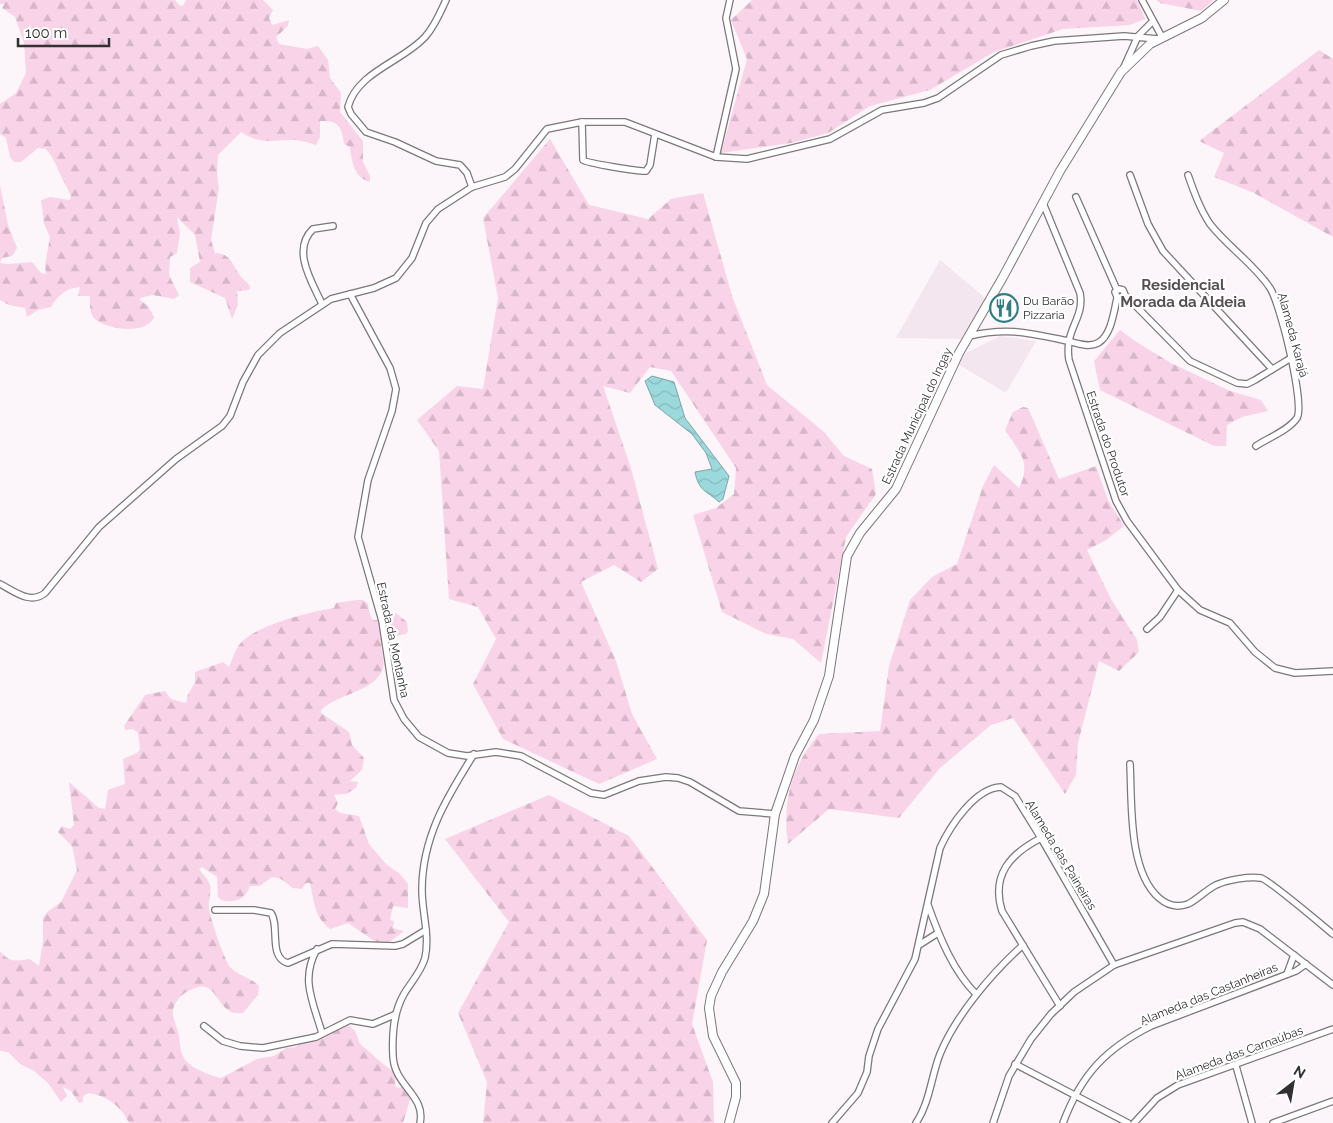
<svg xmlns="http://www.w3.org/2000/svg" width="1333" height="1123" font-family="Raleway,sans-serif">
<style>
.built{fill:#f4e6ee}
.forest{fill:url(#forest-firs)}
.water{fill:url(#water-waves);stroke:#7ca6a9}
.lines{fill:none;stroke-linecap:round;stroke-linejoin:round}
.street-casing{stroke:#7d767a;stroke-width:8}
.secondary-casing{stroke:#7d767a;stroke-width:10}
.street{stroke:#fff;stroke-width:5.5}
.secondary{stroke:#fff;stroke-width:8}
.labels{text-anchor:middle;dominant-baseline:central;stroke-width:4.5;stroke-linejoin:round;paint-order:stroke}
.poi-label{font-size:12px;fill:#323031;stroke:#fff;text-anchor:start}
.street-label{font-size:12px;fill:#323031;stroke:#fff}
.quarter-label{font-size:15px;font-weight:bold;fill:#565053;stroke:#fff}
</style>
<defs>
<pattern id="forest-firs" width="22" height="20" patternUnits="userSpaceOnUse" patternTransform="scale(1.25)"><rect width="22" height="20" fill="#f9d4e9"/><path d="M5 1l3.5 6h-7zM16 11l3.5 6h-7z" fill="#d6b6c8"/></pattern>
<pattern id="water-waves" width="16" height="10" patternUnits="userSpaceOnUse" patternTransform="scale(1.25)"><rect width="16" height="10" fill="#9bd9dc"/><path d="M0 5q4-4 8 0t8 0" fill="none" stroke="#86bbbd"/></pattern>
</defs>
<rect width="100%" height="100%" fill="#fcf5f9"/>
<g class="built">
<path d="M940 260 983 296 985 301 961 339 896 338Z"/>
<path d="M1000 336 1036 341 1006 393 958 364 966 353Z"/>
</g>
<g class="forest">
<path d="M0 0H175L179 5 183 6 186 0H263L273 10 269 18 272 25 289 20 288 26 276 37 279 44 307 49 318 46 328 60 330 78 341 93 340 112 363 141V162L370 176V182C354 177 352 163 350 147L344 144C342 127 338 120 320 121V137L316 145C310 143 303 141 296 140 275 139 261 146 241 132L218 155 217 175 219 188 211 240 215 253C231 253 232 265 241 277 244 280 247 282 250 286L249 290 237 291 238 305 232 319 225 298 190 282V268L200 262 195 235 177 217 180 233 177 253 170 257 169 275 179 295 174 299 153 295 140 298V300L148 306 154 317C147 335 107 330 95 319 89 313 90 304 90 296H78L80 287C66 288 58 295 51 307L38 310 27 317 25 308 9 305 0 300V185L8 225 17 248 12 256 2 258 0 263 8 264 32 262 41 273 46 274 45 265 50 237 44 224 41 200 50 197 70 200 71 196 52 157 46 149 38 148 21 162H14L10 157 6 138 0 134V104L16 93 26 73 24 43 15 17 2 8 4 4H0Z"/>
<path d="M752 0H1137L1145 19 1130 25 1063 29 994 52 930 90 870 106 828 133 791 143 721 153 747 59 731 20Z"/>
<path d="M1156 0H1214L1201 11 1160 3Z"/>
<path d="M1319 50 1333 59V237L1254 193 1214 177 1224 153 1199 141Z"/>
<path d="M550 139 589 205 648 219 671 199 703 193 732 296 767 385 824 432 844 456 872 469 876 494 846 537 821 663 793 639 766 634 722 612 693 515 716 508 734 494 736 468 671 371 650 367 630 393 603 386 630 465 658 569 641 582 614 565 581 582 616 661 632 714 657 759 599 784 503 739 473 684 496 639 478 607 449 599 439 451 417 420 457 386 483 389 498 298 483 218Z"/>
<path d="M1120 330 1138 343 1171 363 1230 391 1261 400 1268 411 1242 417 1227 425 1226 446H1214L1100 390 1094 361Z"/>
<path d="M1023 407 1028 408 1059 479 1096 466 1108 500 1124 526 1106 540 1087 550 1111 599 1137 640 1139 652 1119 671 1099 661 1078 743 1076 775 1065 794 1013 718 991 725 940 768 899 818 829 809 788 844C782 802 791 767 819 734L880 731 889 666 910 600 932 577 957 564 983 486 994 465 1019 488C1032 462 1019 452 1005 430L1013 412Z"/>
<path d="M357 600H363L368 604C371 632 380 616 396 613L407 622 408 631 406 634 395 636 391 640V676L381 644C381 651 385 661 383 668 377 691 337 694 321 710V713L349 732 352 745 364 758 362 770 350 781 358 782 356 788 346 794 334 795 338 803 335 809 340 813 359 816 369 844 386 864 400 874 408 884V908L393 906 390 920 394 921 393 928 404 931 383 947 348 923 330 929C314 917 314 901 310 883H306L302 889 292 888C286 882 282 878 272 877L260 886H250C246 899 234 904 221 900L218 897 217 877 202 867 199 869C202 873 209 880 210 885 212 892 208 901 209 908 210 918 224 959 230 967 239 977 251 977 259 986L258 995 243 1013C216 1017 220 982 198 987 186 990 173 1000 173 1013 173 1020 178 1029 179 1036 180 1043 180 1052 184 1058 191 1069 210 1075 221 1078L257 1059 274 1056 286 1048 296 1047 315 1035 348 1024 355 1031 360 1044C372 1053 382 1065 396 1073L395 1086 399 1088 403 1086 411 1096 403 1123H129C121 1106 107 1096 89 1093L83 1096V1102L79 1103 71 1091 63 1087 67 1096 61 1102 48 1083 34 1071 20 1064 8 1052 0 1051V951C9 963 16 961 30 959L39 966 43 941V918L47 912 61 902 77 870 72 846 58 832 62 826 70 829 74 825 69 782 99 808 105 809 108 790 125 784 123 759 137 753 140 749 138 733 133 729 125 730 124 726 145 695 165 691 171 699 186 703 188 694 195 683V672L223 662 229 667C232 660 235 651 239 645 254 625 310 612 334 608L336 603Z"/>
<path d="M549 795 629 836 707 940 692 1024 713 1082 714 1123H483L487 1082 458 1013 509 922 445 839Z"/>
</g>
<path class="water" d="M652 376 674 382 685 418 729 476 723 499 719 502C706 490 699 492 695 472L712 469 706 453 692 434 655 405 645 381Z"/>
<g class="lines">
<defs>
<g id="street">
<path d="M446 0C440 13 435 26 425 37 402 62 357 72 348 107L351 114 366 132 395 142 436 161 460 165 467 173 472 187"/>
<path d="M1142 0 1162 37"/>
<path d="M1124 67 1138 36 1153 21"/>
<path d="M582 122 583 160C586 163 641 172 646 171L650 165 655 134"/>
<path d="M716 157 736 69 726 18 730 0"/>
<path d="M1130 175 1148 224 1163 251 1272 369"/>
<path d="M1188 175C1194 192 1200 209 1210 224 1228 247 1254 264 1270 288 1280 303 1305 404 1297 418 1289 430 1268 438 1256 446"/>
<path d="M1076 197 1117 290"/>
<path d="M1043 203 1080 293C1085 319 1064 328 1069 360L1116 501 1127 521 1178 590 1200 610 1230 623 1255 652 1275 668 1295 673 1333 671"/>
<path d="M350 294 390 368 396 389 392 411 368 480 358 537 382 621 394 700 404 719 419 737 448 753 467 756 496 752 521 756 591 793 604 795 639 781 666 777 678 778 690 782 739 811 775 814"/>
<path d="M1125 295 1118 299 1115 292 1119 289 1123 290 1125 295 1190 361 1237 383 1247 384 1255 380 1291 358"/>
<path d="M322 304C312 282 291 250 313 229L333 226"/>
<path d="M969 336C1008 327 1029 333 1068 341 1076 343 1089 348 1098 343 1111 336 1114 312 1117 298"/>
<path d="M0 584C14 591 30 605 45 593L99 527 176 459 222 426 230 416 243 382 258 355 280 333 331 299 374 288 396 278 412 258 426 223 438 209 472 187 505 177 515 169 547 129 582 122H625L716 157 747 159 830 139 882 110 924 103 938 98 1001 55 1031 46 1054 41 1124 36 1158 39"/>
<path d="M1147 629 1160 617 1178 590"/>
<path d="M1130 764C1132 803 1128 871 1159 898 1167 905 1177 908 1188 904 1198 899 1206 890 1216 885 1227 880 1249 876 1261 878 1268 879 1322 925 1333 934"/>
<path d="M1041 838C1010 854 991 875 1002 911L1060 1006"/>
<path d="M928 905C939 936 953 971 976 994"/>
<path d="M215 910H254L271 913C280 926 268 958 288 963L332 944 395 946 403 944 426 930"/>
<path d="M919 945 938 933"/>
<path d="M317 949C300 979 313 1002 322 1033"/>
<path d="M1287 974 1294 955"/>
<path d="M204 1026 223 1041 240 1046 263 1048 316 1037 350 1020 373 1024 394 1015"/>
<path d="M1015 1064 1128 1123"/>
<path d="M1236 1066 1252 1123"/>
<path d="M420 1123C426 1095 394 1086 393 1056 392 1035 393 1013 404 994 411 982 421 972 425 958 430 935 422 913 422 890 422 837 447 797 474 754"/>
<path d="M832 1123 858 1093 867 1072 869 1056 878 1029 915 959 940 848C950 826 975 788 1001 787L1015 796 1041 838 1114 965"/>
<path d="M916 1123C930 1102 931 1077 940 1054 956 1015 992 973 1023 945"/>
<path d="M993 1123 1009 1076 1031 1039 1051 1014 1074 992 1114 965 1235 923 1243 922 1260 929 1333 985"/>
<path d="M1063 1123C1081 1075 1105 1049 1151 1026L1296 971 1306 964"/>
<path d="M1134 1123 1157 1098 1178 1085 1333 1029"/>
<path d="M1273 1123 1333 1101"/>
</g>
<path id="secondary" d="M729 1123 736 1097V1083L713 1036 709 1008 711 996 722 972 753 921 764 894 775 814 795 756 814 720 829 676 847 556 860 533 896 489 959 353 1003 277 1060 171 1121 72 1150 44 1202 18 1224 0"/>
</defs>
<use href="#street" class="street-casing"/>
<use href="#secondary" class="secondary-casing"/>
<use href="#street" class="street"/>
<use href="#secondary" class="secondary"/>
</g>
<defs>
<symbol id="restaurant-ring" viewBox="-11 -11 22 22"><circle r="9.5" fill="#fff" stroke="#337c80" stroke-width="1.5"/><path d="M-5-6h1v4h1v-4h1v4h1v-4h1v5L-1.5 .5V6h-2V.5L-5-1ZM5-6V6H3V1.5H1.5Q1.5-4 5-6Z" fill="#337c80"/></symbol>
</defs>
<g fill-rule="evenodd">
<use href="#restaurant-ring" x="988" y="292" width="32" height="32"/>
</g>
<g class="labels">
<g class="poi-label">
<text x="1023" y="301">Du Barão<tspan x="1023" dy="14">Pizzaria</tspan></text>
</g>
<g class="street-label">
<text transform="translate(1293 335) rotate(75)">Alameda Karajá</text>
<text transform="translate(917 416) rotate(-65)">Estrada Municipal do Ingay</text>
<text transform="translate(1108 444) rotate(71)">Estrada do Produtor</text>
<text transform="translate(393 640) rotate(78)">Estrada da Montanha</text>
<text transform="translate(1061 855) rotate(59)">Alameda das Paineiras</text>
<text transform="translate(1209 994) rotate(-22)">Alameda das Castanheiras</text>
<text transform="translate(1239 1053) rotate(-20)">Alameda das Carnaúbas</text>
</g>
<g class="quarter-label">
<text x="1183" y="285">Residencial<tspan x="1183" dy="17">Morada da Aldeia</tspan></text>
</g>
</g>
<g transform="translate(1293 1083) rotate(31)" stroke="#ffffff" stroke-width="4" paint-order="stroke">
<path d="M0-4L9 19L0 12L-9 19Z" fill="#323031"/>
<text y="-8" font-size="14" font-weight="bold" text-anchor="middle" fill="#323031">N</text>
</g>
<path d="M18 38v8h91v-8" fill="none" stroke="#323031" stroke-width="2.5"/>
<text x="25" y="38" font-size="15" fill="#323031" stroke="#ffffff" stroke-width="4" paint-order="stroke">100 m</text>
</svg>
